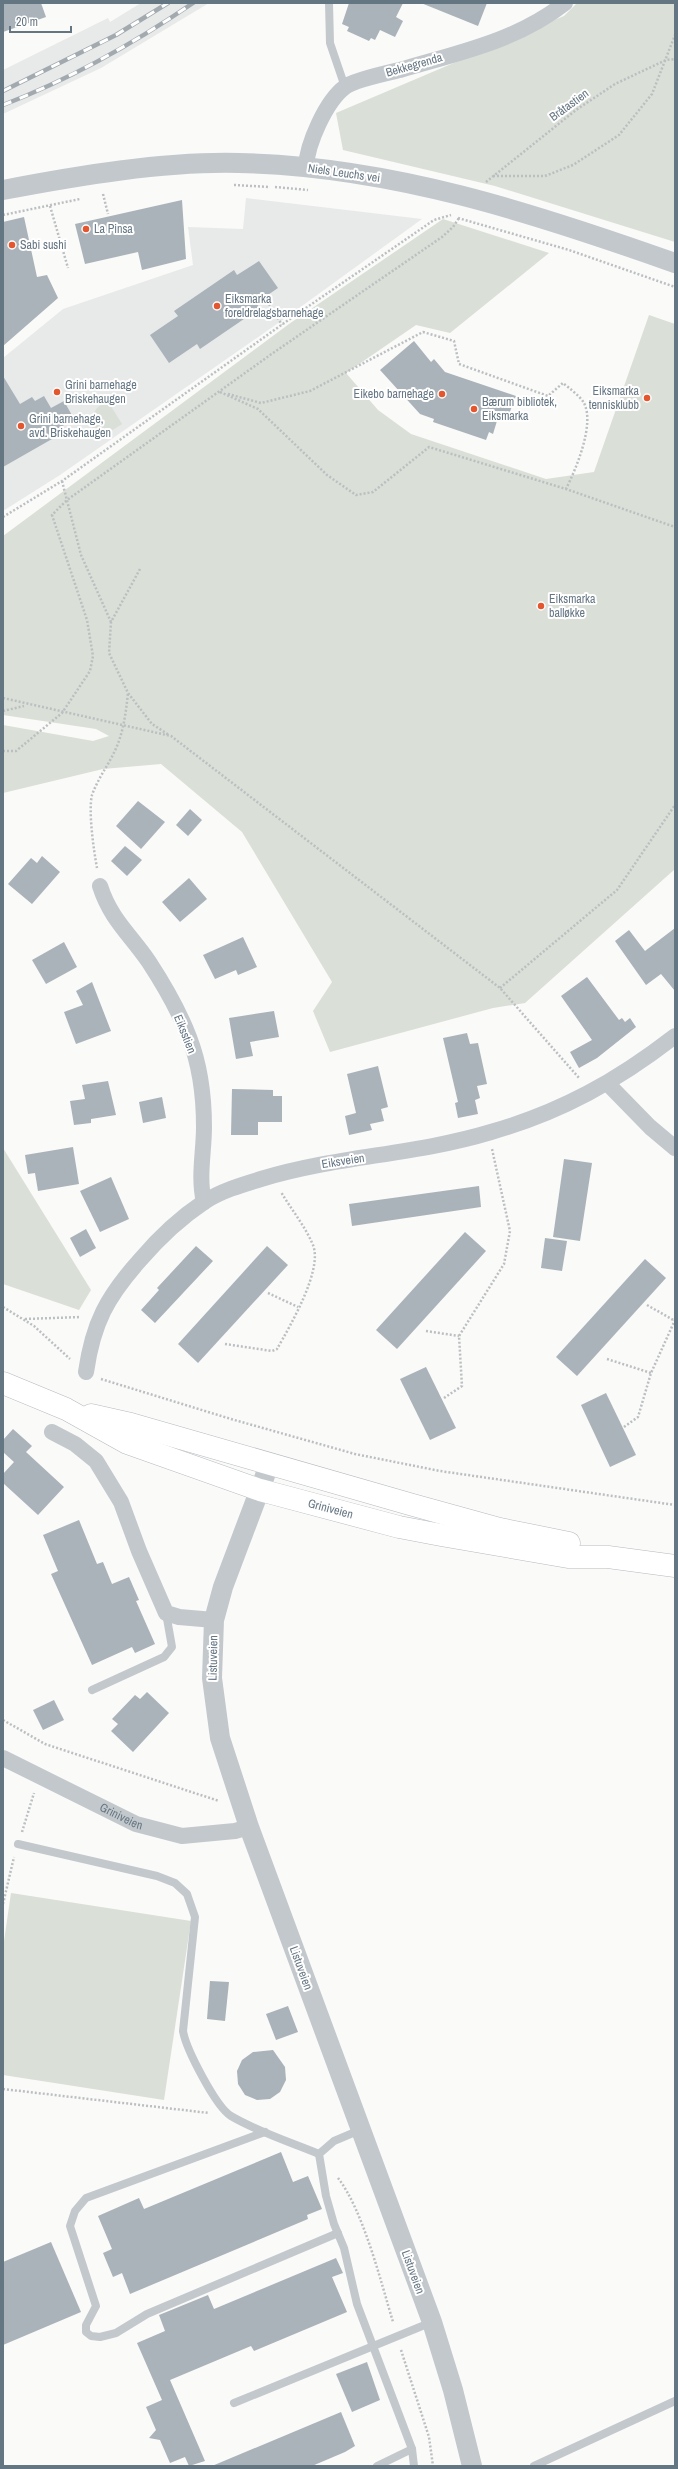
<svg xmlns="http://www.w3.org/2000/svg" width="678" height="2469" font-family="'Archivo Narrow',sans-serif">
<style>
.built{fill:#e8e9e9}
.green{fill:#dadfd7}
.building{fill:#aab3b9}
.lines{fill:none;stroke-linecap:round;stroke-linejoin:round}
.primary-casing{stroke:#b5babe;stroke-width:23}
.path{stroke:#bbbfc2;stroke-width:2.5;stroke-dasharray:2 2;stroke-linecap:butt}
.service{stroke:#c3c8cc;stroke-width:8}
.minor{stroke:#c3c8cc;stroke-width:16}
.tertiary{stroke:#c3c8cc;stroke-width:20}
.primary{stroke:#fff;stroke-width:22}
.rail-casing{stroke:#a2aab0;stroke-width:4.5}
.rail{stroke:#fff;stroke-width:3;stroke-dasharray:9;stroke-linecap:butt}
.poi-dot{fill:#e4572e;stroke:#fff;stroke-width:1.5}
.labels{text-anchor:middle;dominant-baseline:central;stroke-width:4;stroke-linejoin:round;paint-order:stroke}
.street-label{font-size:12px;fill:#657683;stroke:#fff}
.poi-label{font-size:12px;fill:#657683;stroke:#fff;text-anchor:start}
</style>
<rect width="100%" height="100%" fill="#fafaf8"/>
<g class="built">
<path d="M141 3H209L101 68 3 114V70L108 18 110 22Z"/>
<path d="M246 198 422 219 284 319 60 475 3 511V358L63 309 193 265 188 227 243 229Z"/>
</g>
<g class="green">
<path d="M577 3H675V242L495 186 343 150 336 113 564 16Z"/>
<path d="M443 219 549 253 450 333 416 325 346 373 378 410 411 434 546 479 594 472 649 315 675 324V869L525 1003 493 1008 330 1052 313 1011 332 982 242 832 161 764 103 769 3 793V725L93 741 109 736 96 729 3 715V536L289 324Z"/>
<path d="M107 400 122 424 100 438 88 422 97 408Z"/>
<path d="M3 1148 91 1290 79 1310 3 1284Z"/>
<path d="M11 1893 191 1921 164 2100 3 2075V1948Z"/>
</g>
<g class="building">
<path d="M3 3H41L46 17 3 32Z"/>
<path d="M349 3H403L396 17 403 21 395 37 380 30 375 40 371 38 369 41 347 31 349 27 342 24Z"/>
<path d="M421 3H487L478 26Z"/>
<path d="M182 200 186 259 142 270 138 252 85 264 75 224Z"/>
<path d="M24 217 37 277 47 275 58 298 3 346V222Z"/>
<path d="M259 261 278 288 256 303 260 308 200 349 197 344 169 363 150 335 178 316 174 311 234 270 237 275Z"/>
<path d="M414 341 431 362 434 359 445 372 516 396 509 414 500 411 493 434 489 432 486 440 433 422 434 419 420 414 380 370Z"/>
<path d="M3 376 20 404 32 397 35 401 44 396 51 408 64 401 74 419 49 434 52 439 3 467Z"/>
<path d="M138 801 165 822 141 849 116 826Z"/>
<path d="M190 809 202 820 188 836 176 825Z"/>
<path d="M125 846 142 860 127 876 111 861Z"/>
<path d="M42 856 60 872 32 904 8 884 31 858 37 863Z"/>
<path d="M189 878 207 899 180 922 162 902Z"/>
<path d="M675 928V991L661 974 646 985 615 941 629 930 645 951Z"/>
<path d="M243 937 257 967 238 975 236 970 215 979 203 955Z"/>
<path d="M64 942 77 967 46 984 32 960Z"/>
<path d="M587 977 619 1020 622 1018 625 1022 630 1018 636 1027 597 1058 579 1068 570 1052 592 1040 561 996Z"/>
<path d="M92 982 111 1031 76 1044 64 1012 83 1005 76 991Z"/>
<path d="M274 1011 279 1037 250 1042 253 1056 236 1059 229 1018Z"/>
<path d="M467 1033 470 1044 478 1043 487 1084 477 1086 480 1098 475 1100 478 1114 458 1118 455 1103 458 1102 443 1038Z"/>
<path d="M378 1066 388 1107 381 1109 384 1121 370 1124 372 1130 349 1135 345 1116 356 1113 347 1074Z"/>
<path d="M108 1081 116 1115 91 1119V1123L74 1125 70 1101 85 1099 82 1085Z"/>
<path d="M232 1089 273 1090V1096H282V1122H258V1135H231Z"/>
<path d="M162 1097 166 1118 143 1123 139 1102Z"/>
<path d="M73 1147 79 1184 38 1191 35 1173 28 1174 25 1155Z"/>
<path d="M564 1159 592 1163 580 1241 553 1237Z"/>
<path d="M111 1177 129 1219 100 1232 80 1191Z"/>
<path d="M479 1186 481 1207 352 1226 349 1204Z"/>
<path d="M86 1229 96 1248 80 1257 70 1238Z"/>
<path d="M465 1232 486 1251 397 1349 376 1330Z"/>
<path d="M545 1238 567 1241 562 1271 541 1268Z"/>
<path d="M196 1246 213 1261 155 1323 141 1310 159 1290 157 1288Z"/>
<path d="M267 1246 288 1265 198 1363 178 1344Z"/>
<path d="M645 1259 666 1278 577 1376 556 1357Z"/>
<path d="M426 1367 456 1428 430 1440 400 1379Z"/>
<path d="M606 1393 636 1455 610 1467 581 1405Z"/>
<path d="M13 1429 32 1446 26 1452 64 1487 38 1515 3 1483V1474L14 1462 3 1452V1440Z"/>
<path d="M79 1520 97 1564 103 1562 112 1584 129 1577 139 1600 136 1601 155 1644 135 1653 132 1647 92 1665 51 1574 58 1571 43 1535Z"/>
<path d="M147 1692 169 1713 133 1752 111 1731 118 1724 112 1719 135 1695 140 1699Z"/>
<path d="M54 1700 64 1720 43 1730 33 1710Z"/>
<path d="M210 1981 229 1982 225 2021 207 2019Z"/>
<path d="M288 2006 298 2032 276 2040 266 2014Z"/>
<path d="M273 2050 285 2067 286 2080 280 2092 270 2099 257 2100 245 2095 238 2084 237 2071 242 2060 253 2052Z"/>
<path d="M281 2152 293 2182 308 2176 322 2209 307 2215 308 2219 130 2294 122 2273 113 2277 103 2253 112 2249 98 2216 139 2198 144 2209Z"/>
<path d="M51 2242 81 2312 3 2345V2262Z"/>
<path d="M336 2258 343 2273 332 2277 347 2312 254 2351 251 2346 170 2380 205 2461 189 2466 185 2457 170 2463 160 2440 149 2438 156 2430 146 2407 162 2400 137 2343 165 2331 159 2315 208 2295 214 2309Z"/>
<path d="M367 2362 380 2400 352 2412 336 2374Z"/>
<path d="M341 2412 355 2446 345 2452 312 2466H212Z"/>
</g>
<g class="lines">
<defs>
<g id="primary">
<path id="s2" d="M3 1383 66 1409 127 1443 260 1490 399 1527 441 1535 568 1557H608L675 1566"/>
<path d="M91 1415 131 1424 413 1505 500 1529 569 1543"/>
</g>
</defs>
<use href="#primary" class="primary-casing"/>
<g class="path">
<path d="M493 176H545L573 165 619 135 652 94 675 35"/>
<path d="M486 182 576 110 615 84 666 60 675 59"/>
<path d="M234 185 270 187"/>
<path d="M275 187 308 190"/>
<path d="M103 194 108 214"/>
<path d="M50 206 68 268"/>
<path d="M3 215 80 199"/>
<path d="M458 218 569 250 675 287"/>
<path d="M269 304 282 325"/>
<path d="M220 392 258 409 327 475 356 495 373 492 429 447 566 489 675 527"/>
<path d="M228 394 261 403 310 391 423 332 454 341 459 364 548 396 563 383C569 388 580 396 584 403 595 424 576 469 566 489"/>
<path d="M62 481 81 555 111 622"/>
<path d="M3 517 62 481 287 321 434 220 451 215"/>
<path d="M140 569 111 622 109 653 128 693 152 724 169 735"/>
<path d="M3 698 171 736 500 988 579 1078"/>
<path d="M3 711 24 706"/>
<path d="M3 751H16L62 713 90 671 93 656 87 620 52 515 67 500 273 353 442 237 453 227 459 218"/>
<path d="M97 868C94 852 88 811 92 795 98 778 110 763 117 746 124 729 126 711 128 693"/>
<path d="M500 988 617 890 675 805"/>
<path d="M268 1293 298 1307"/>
<path d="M647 1305 675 1321"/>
<path d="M3 1307 34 1326 70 1359"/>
<path d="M25 1319 81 1317"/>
<path d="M426 1331 459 1336"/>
<path d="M225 1344 272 1351 277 1349C290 1326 323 1270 313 1245 305 1226 291 1209 281 1192"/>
<path d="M607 1359 651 1373"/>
<path d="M101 1379 231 1419 355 1454 440 1471 675 1505"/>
<path d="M444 1398 462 1386 459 1336 504 1264 510 1231 492 1149"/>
<path d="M624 1427 638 1417 651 1373 675 1320"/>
<path d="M3 1720 45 1744 219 1801"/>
<path d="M22 1832 34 1793"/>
<path d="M3 1904 14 1857"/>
<path d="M3 2089 209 2113"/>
<path d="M338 2178C363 2210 381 2282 393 2322"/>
<path d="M401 2350 429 2437 433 2466"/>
</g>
<g class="service">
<path d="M329 3 330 43 345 87"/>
<path d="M92 1690 164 1657 172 1647 166 1613"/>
<path d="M18 1844 157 1876 175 1883 187 1894 195 1917 183 2031C186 2049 216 2107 231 2116 258 2132 290 2142 319 2154"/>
<path d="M360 2130 334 2141 319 2154 326 2196 334 2224 344 2248 357 2304 412 2449 414 2466"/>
<path d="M265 2132 86 2198 75 2211 70 2226 96 2306 86 2325V2332L91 2336 100 2337 116 2333 147 2314 338 2233"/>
<path d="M234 2403 432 2322"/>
<path d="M377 2466 412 2449"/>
<path d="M534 2466 675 2401"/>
</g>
<g class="minor">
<path d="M306 167C307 144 326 101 345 87 354 80 387 73 400 70 457 53 517 41 565 3"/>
<path d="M100 886C111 920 130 934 149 962 164 985 179 1011 189 1037 200 1065 204 1097 204 1127 204 1152 198 1177 204 1202"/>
<path d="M608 1084 650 1127 675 1148"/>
<path d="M86 1372C93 1323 107 1297 140 1260 158 1239 180 1218 204 1202 221 1191 241 1185 261 1179 336 1156 415 1155 491 1132 561 1112 617 1081 675 1036"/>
<path d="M52 1432 75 1444 96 1461 121 1502 139 1551 166 1613 179 1617 214 1620"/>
<path id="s1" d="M3 1758 136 1824 182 1836 235 1831 249 1827"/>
</g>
<g class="tertiary">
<path d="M3 190C76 176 165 161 239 163 390 166 534 213 675 263"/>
<path d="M269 1465 223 1587 214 1620 212 1678 220 1738 249 1827 432 2322 453 2390 472 2466"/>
</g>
<use href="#primary" class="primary"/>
<defs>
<g id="rail">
<path d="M3 91 116 35 168 3"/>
<path d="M3 105C68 80 136 42 193 3"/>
</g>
</defs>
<use href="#rail" class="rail-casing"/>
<use href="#rail" class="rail"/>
</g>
<g class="poi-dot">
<circle cx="86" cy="229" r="4"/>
<circle cx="12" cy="245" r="4"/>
<circle cx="217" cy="306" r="4"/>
<circle cx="57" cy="392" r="4"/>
<circle cx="442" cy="394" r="4"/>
<circle cx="647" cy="398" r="4"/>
<circle cx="474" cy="409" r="4"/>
<circle cx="21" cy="426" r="4"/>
<circle cx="541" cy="606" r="4"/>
</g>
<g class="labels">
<g class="street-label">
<text transform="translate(414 65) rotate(-16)">Bekkegrenda</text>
<text transform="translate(569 105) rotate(-36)">Bråtastien</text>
<text transform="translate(344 173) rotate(8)">Niels Leuchs vei</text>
<text transform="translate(185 1034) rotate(68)">Eiksstien</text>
<text transform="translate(343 1161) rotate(-9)">Eiksveien</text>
<text stroke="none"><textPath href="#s2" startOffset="352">Griniveien</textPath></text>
<text transform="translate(213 1658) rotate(-89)">Listuveien</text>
<text stroke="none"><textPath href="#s1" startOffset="132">Griniveien</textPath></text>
<text transform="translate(301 1968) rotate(70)">Listuveien</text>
<text transform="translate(413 2272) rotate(70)">Listuveien</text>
</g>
<g class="poi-label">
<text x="94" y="229">La Pinsa</text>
<text x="20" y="245">Sabi sushi</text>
<text x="225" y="299">Eiksmarka<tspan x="225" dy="14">foreldrelagsbarnehage</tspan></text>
<text x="65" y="385">Grini barnehage<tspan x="65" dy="14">Briskehaugen</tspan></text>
<text x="639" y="391" text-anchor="end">Eiksmarka<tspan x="639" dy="14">tennisklubb</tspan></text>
<text x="434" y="394" text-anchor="end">Eikebo barnehage</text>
<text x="482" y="402">Bærum bibliotek,<tspan x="482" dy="14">Eiksmarka</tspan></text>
<text x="29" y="419">Grini barnehage,<tspan x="29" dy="14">avd. Briskehaugen</tspan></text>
<text x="549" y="599">Eiksmarka<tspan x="549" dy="14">balløkke</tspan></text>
</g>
</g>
<rect width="678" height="2469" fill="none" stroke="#657683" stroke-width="8"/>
<path d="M10 26v6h61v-6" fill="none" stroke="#657683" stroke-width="2"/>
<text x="16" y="26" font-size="12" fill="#657683" stroke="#ffffff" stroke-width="3" paint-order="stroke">20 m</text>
</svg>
